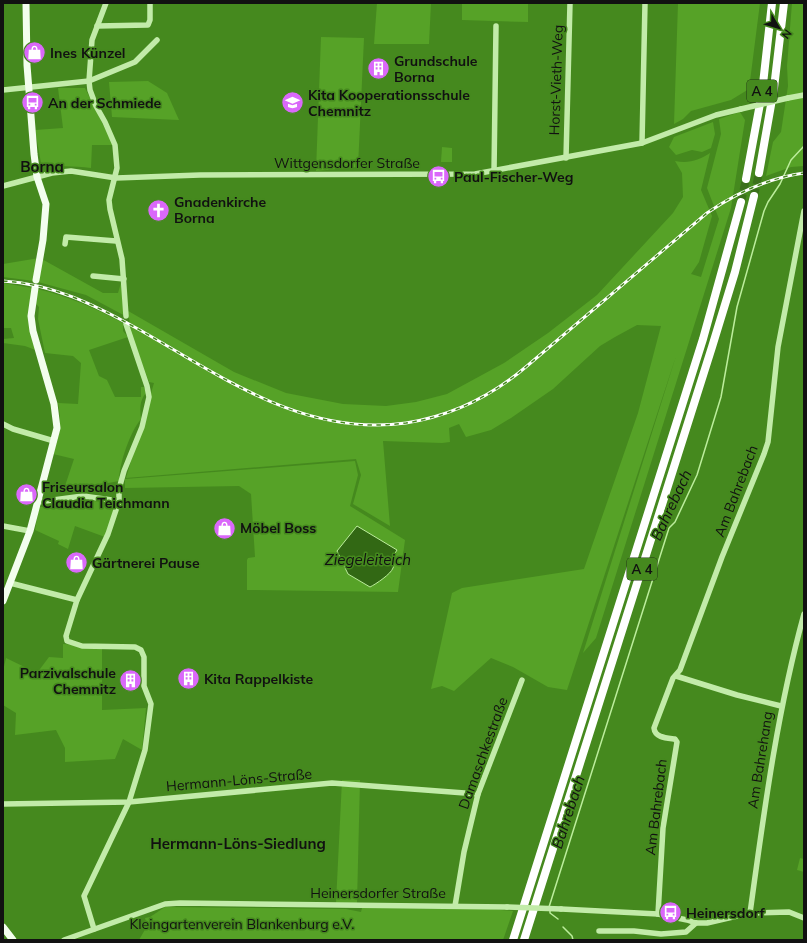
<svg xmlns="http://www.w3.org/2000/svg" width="807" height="943" font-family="Mulish,sans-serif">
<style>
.green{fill:#56a227;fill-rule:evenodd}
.water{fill:#326814;stroke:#bced9c}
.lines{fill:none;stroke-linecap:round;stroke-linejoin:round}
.stream{stroke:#bced9c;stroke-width:1.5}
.highway-tunnel{stroke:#3b711b;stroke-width:8;stroke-dasharray:8 4;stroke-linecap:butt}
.minor{stroke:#c2eba9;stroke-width:5.5}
.major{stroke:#f3feee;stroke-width:7}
.highway{stroke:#fff;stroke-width:8}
.rail-casing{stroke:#fff;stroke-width:3}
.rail{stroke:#45891e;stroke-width:1.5;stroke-dasharray:4.5;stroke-linecap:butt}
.minor-bridge{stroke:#c2eba9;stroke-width:5.5}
.labels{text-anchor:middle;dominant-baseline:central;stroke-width:3;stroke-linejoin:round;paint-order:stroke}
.shield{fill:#45891e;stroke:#213515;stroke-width:1}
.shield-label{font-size:13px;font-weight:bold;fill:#111}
.poi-label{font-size:14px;font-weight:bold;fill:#111;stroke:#45891e;text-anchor:start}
.street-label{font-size:14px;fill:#111;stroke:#45891e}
.park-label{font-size:14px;fill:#111;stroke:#45891e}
.neighbourhood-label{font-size:15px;font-weight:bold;fill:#111;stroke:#45891e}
.water-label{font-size:15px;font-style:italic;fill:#111;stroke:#45891e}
</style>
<rect width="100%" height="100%" fill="#45891e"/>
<g class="green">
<path d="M377 3H431L429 44H374Z"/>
<path d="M462 3H528V22L462 20Z"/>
<path d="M678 3H760L749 89 731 100 691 111 683 119 674 124Z"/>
<path d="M792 3H804V166L791 167 766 176 773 142 781 132 788 86 787 66Z"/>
<path d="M321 37 364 38 358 167 316 171Z"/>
<path d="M148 81 167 93 179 120 112 117 109 82Z"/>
<path d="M58 88H85L113 145H92L91 168C74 165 57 168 41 163L35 130 63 128Z"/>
<path d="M740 112 745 120 731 208 596 638 583 653 676 356 567 690 548 687 513 667 491 658 454 691 442 686 431 689 452 593 462 588 584 569 638 413 661 326 637 325 615 337 600 346 553 389 511 418 491 430 466 437 459 424 449 428 450 442 442 443 383 441 390 526 353 504 361 475 356 459 126 478 154 383 149 382 131 334 129 318 86 295 38 282 40 258 103 293H118L122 279 123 308 234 372 286 393 343 404 386 406 416 402 447 394 504 363 548 333 597 295 673 213 683 197 682 173 675 161C689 164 699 160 710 153L701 190 712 216 699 262 691 274 701 277 719 219 707 188 721 134 719 119Z"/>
<path d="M713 122 715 134 711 148 702 152 692 150 676 155 669 147 674 137Z"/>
<path d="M442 147 452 148V162H441Z"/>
<path d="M39 258 34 281 3 277V264Z"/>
<path d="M3 283 33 288 30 316 38 351 25 346 3 343V339L14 338 11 328H3Z"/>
<path d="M37 289C68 296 95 308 123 323V331L128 337 89 350 99 376 107 380 115 397H141V387H144L146 393C139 401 140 410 141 419 130 432 119 464 119 481L87 487 65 486 74 459 53 454C60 434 62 424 58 403L78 404 81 363 73 356 45 353 38 319 39 307 35 303Z"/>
<path d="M355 461 358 475 350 506 405 540 398 592 247 590V560L248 558 255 557 251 494 239 486 125 488V479ZM337 551 392 558C393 561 395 564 393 568 390 574 376 584 370 587L348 574Z"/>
<path d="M75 499 113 503 116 506 105 537 75 526 68 549 58 544 59 541 35 530 39 507 63 504Z"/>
<path d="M63 644 102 646V710L146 708 142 750 123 739 115 759 65 762V748L56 730 15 735 16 713 3 705V671L6 658 37 673 49 657 63 658Z"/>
<path d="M342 780H360L357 903H336Z"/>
<path d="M800 858 804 859V872L797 870Z"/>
<path d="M165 907 346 909 361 912 362 908 489 909 513 911 503 940H139L147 926 145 918 150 917Z"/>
</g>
<path class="water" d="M357 526 397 550 392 558C393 561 395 564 393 568 391 574 376 584 370 587L348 574 337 551Z"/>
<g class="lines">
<g class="stream">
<path d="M549 907 669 528 675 522 697 475 721 397 737 307 764 211 768 202 780 184 791 160 804 146"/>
<path d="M550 911V913L558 919"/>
<path d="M563 927 572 936 573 940"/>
</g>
<g class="highway-tunnel">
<path d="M754 196 759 173"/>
<path d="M741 202 746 179"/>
</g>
<g class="minor">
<path d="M106 3 92 40 89 81 90 90 96 106 105 122 115 145 117 168 109 200 110 209 122 259 126 316"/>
<path d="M97 26 148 25 150 20V3"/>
<path d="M3 90 89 81 135 62 157 40"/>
<path d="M788 98 804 95"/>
<path d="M642 143 645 3"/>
<path d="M566 158 570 3"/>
<path d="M494 172 496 26"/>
<path d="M3 186 52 173 71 171 116 178 200 175 475 174 642 143 716 115 741 109"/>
<path d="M65 244 66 237 116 241"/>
<path d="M93 276 124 279"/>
<path d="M3 424 13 429 54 441"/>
<path d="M38 502 83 496 119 501"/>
<path d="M3 526 30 531"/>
<path d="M10 583 77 600"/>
<path d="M676 676 737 695 781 706"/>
<path d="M3 804 129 802 332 783 478 794"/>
<path d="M455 906 464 852 478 794 522 680"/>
<path d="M561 909 658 914 687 920 696 923H707L750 913 789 912 804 918"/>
<path d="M750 913C764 812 777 712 804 614"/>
<path d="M658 914 663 828 677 742 675 739C667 738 655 738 654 728L673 678 680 670 722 557 764 454 768 442 778 347 804 211"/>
<path d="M94 929 84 896 129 802 145 750 151 704 144 686V657L141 650 135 647 82 646 67 641 66 636 77 600 108 534 119 501V489L124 471 142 427 149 397 147 386 126 324"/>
<path d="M599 931H634L661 934 686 932 696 923"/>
<path d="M64 940 165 904 180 903 507 907"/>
</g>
<g class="major">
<path d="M26 3 27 65 34 154 37 177 46 204 43 240 36 280"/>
<path d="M3 601 30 531 57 428 54 404 33 331 31 316 35 288"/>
<path d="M3 927 13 940"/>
</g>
<g class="highway">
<path d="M759 173 774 88 784 3"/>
<path d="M746 179 762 93 772 3"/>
<path d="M513 940 703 339 741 202"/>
<path d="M524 940 712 347 735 272 754 196"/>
</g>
<defs>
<path id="rail" d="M3 281C53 284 95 305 138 329 223 377 303 437 406 423 452 416 492 396 527 366L707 213C736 193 769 178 804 173"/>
</defs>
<use href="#rail" class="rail-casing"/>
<use href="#rail" class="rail"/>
<g class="minor-bridge">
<path d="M741 109 788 98"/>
<path d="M507 907 561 909"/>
</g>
</g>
<defs>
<symbol id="shop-disc" viewBox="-11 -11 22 22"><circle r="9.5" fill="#da68fa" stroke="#45891e"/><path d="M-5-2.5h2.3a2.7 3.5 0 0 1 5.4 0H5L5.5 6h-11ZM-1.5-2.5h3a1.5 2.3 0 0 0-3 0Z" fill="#fff"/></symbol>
<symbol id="building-disc" viewBox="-11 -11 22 22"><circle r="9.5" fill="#da68fa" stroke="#45891e"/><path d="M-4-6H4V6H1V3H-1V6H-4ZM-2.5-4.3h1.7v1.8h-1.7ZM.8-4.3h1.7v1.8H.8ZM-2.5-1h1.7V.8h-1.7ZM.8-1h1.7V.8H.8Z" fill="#fff"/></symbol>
<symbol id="bus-disc" viewBox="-11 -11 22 22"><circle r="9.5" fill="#da68fa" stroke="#45891e"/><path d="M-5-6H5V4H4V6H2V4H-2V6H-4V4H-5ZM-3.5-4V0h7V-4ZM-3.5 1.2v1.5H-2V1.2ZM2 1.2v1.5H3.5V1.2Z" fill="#fff"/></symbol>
<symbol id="school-disc" viewBox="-11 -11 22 22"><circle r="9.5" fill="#da68fa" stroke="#45891e"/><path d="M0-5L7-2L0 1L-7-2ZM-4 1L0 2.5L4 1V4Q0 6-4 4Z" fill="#fff"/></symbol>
<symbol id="church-disc" viewBox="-11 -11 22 22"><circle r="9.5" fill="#da68fa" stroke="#45891e"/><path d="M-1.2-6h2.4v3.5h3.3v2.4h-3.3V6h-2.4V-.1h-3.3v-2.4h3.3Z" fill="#fff"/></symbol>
</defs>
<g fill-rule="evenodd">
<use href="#shop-disc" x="22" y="40" width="25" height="25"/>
<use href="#building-disc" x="366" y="56" width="25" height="25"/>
<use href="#bus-disc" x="20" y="90" width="25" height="25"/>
<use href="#school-disc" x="280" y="90" width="25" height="25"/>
<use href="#bus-disc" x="426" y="164" width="25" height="25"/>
<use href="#church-disc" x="146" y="198" width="25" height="25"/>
<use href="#shop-disc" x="14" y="482" width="25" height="25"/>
<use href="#shop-disc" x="212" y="516" width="25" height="25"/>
<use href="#shop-disc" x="64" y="550" width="25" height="25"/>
<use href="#building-disc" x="176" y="666" width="25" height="25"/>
<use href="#building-disc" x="118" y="668" width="25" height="25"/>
<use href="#bus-disc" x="658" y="900" width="25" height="25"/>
</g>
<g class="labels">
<g class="shield">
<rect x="747" y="80" width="30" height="22" rx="3"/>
<rect x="627" y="558" width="30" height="22" rx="3"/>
</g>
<g class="shield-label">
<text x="762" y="91">A 4</text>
<text x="642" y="569">A 4</text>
</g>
<g class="poi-label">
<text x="50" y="53">Ines Künzel</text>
<text x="394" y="61">Grundschule<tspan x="394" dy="16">Borna</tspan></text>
<text x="308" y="95">Kita Kooperationsschule<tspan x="308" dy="16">Chemnitz</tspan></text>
<text x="48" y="103">An der Schmiede</text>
<text x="454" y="177">Paul-Fischer-Weg</text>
<text x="174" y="202">Gnadenkirche<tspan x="174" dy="16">Borna</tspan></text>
<text x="42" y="487">Friseursalon<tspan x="42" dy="16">Claudia Teichmann</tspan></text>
<text x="240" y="528">Möbel Boss</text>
<text x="92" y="563">Gärtnerei Pause</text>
<text x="116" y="673" text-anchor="end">Parzivalschule<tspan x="116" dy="16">Chemnitz</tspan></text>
<text x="204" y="679">Kita Rappelkiste</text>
<text x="686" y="913">Heinersdorf</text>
</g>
<g class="street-label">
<text transform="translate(556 80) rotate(-88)">Horst-Vieth-Weg</text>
<text x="347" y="163">Wittgensdorfer Straße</text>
<text transform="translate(736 491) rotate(-69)">Am Bahrebach</text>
<text transform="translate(483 753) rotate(-70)">Damaschkestraße</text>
<text transform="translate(760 760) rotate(-81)">Am Bahrehang</text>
<text transform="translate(239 780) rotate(-5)">Hermann-Löns-Straße</text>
<text transform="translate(656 807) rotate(-83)">Am Bahrebach</text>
<text x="378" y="893">Heinersdorfer Straße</text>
</g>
<g class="park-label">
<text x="242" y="924">Kleingartenverein Blankenburg e.V.</text>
</g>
<g class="neighbourhood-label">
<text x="42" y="166">Borna</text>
<text x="238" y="843">Hermann-Löns-Siedlung</text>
</g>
<g class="water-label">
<text transform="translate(671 505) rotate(-65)">Bahrebach</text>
<text x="368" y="559">Ziegeleiteich</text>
<text transform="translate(568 812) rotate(-72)">Bahrebach</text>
</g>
</g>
<rect width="807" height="943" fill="none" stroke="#111111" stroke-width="8"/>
<g transform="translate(779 28) rotate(128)" stroke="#45891e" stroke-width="3" paint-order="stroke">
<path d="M0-3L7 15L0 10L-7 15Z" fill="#111111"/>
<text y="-6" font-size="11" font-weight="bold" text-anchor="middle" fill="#111111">N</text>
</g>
</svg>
